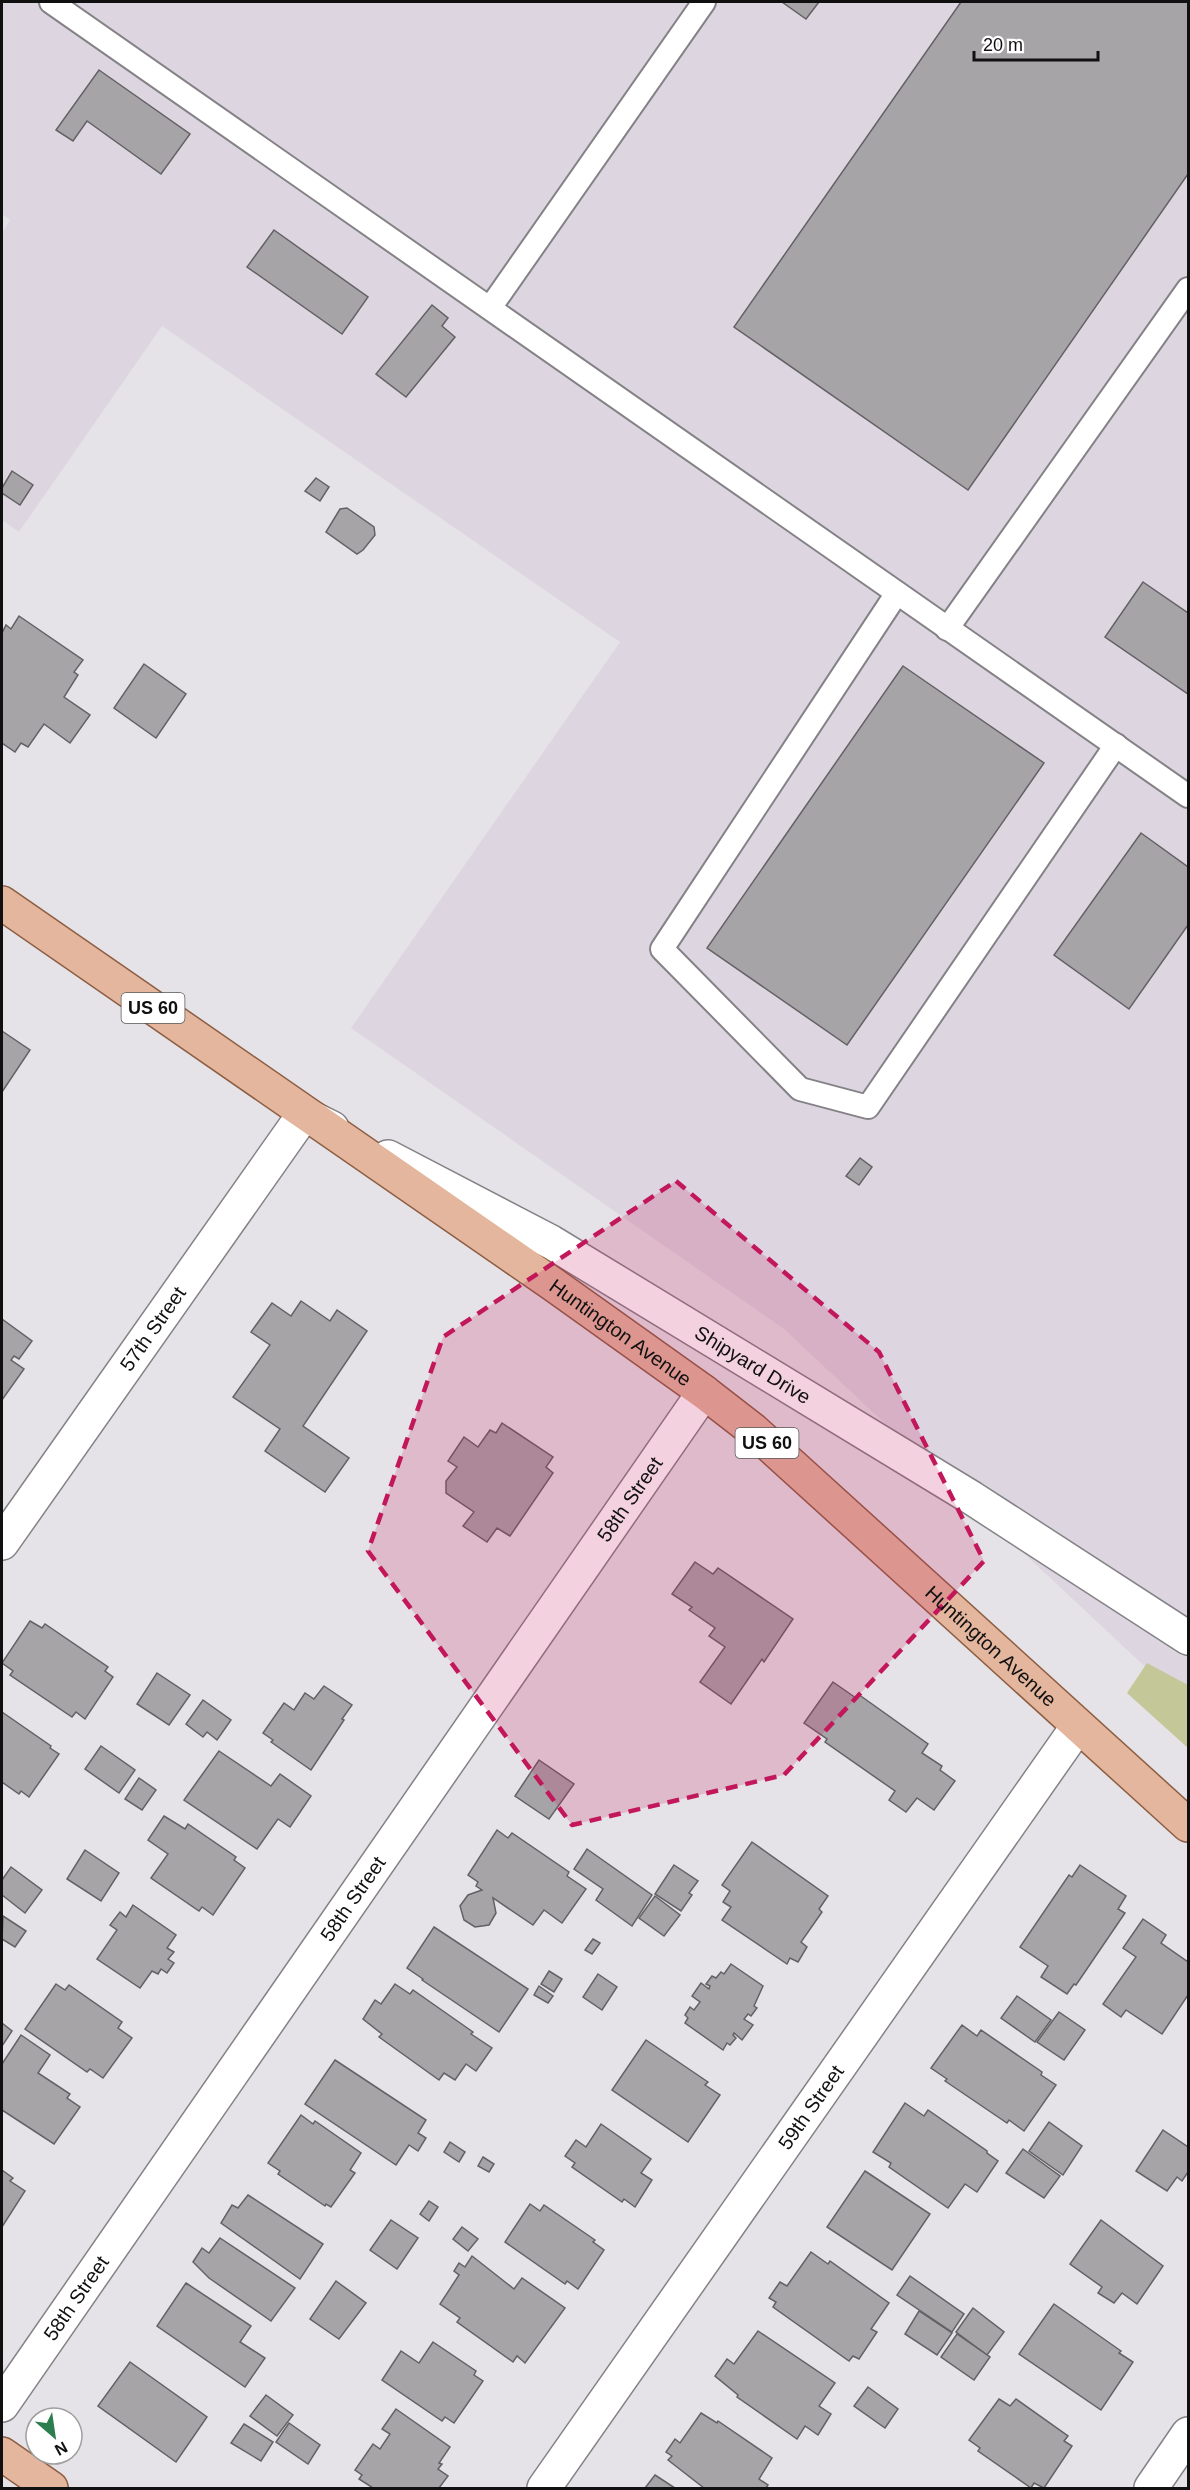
<svg xmlns="http://www.w3.org/2000/svg" width="1190" height="2490" font-family="Arial,sans-serif">
<style>
.built{fill:#ddd6e1}
.green{fill:#c4c898}
.building{fill:#a7a4a8;stroke:#646165;stroke-width:1.5}
.lines{fill:none;stroke-linecap:round;stroke-linejoin:round}
.service-casing{stroke:#848286;stroke-width:26}
.minor-casing{stroke:#848286;stroke-width:36}
.primary-casing{stroke:#8d5d42;stroke-width:36}
.service{stroke:#fff;stroke-width:22}
.minor{stroke:#fff;stroke-width:33}
.primary{stroke:#e3b69d;stroke-width:33}
.marked{fill:#c2185b;fill-opacity:0.2;stroke:#c2185b;stroke-width:4.5;stroke-dasharray:12 8;stroke-linejoin:round}
.labels{text-anchor:middle;dominant-baseline:central;stroke-width:5;stroke-linejoin:round;paint-order:stroke}
.shield{fill:#fff;stroke:#585858;stroke-width:1.5}
.shield-label{font-size:18px;font-weight:bold;fill:#111011}
.street-label{font-size:20px;fill:#111011;stroke:#fff}
</style>
<rect width="100%" height="100%" fill="#e5e3e7"/>
<path class="built" d="M2 2H1188V1707L784 1329 351 1028 620 642 162 326 19 532 2 520V233L10 220 2 214Z"/>
<path class="green" d="M1147 1663 1188 1685V1748L1127 1693Z"/>
<g class="building">
<path d="M782 2H819L806 19Z"/>
<path d="M961 2H1188V174L968 490 734 327Z"/>
<path d="M99 70 190 134 161 174 87 121 73 141 56 130Z"/>
<path d="M274 230 368 297 342 334 247 267Z"/>
<path d="M432 305 448 318 442 326 455 337 406 397 376 374Z"/>
<path d="M12 471 33 485 20 505 2 493V488Z"/>
<path d="M316 478 329 487 320 501 305 491Z"/>
<path d="M347 508 374 527 375 535 363 550 357 554 326 532 340 509Z"/>
<path d="M1143 582 1188 613V694L1105 637Z"/>
<path d="M19 616 83 660 74 672 78 675 64 697 90 715 70 743 44 724 28 747 21 743 15 752 2 743V633L6 625 11 629Z"/>
<path d="M144 664 186 694 156 738 114 708Z"/>
<path d="M903 666 1044 763 847 1045 707 948Z"/>
<path d="M1141 833 1188 867V925L1129 1009 1054 955Z"/>
<path d="M2 1031 30 1050 2 1092Z"/>
<path d="M860 1158 872 1167 859 1185 846 1176Z"/>
<path d="M301 1301 330 1321 337 1310 367 1331 303 1426 349 1458 325 1492 265 1451 280 1429 233 1397 270 1345 251 1332 272 1303 291 1316Z"/>
<path d="M2 1319 32 1341 19 1359 14 1356 11 1360 24 1369 2 1400Z"/>
<path d="M502 1423 553 1457 546 1467 553 1473 510 1536 497 1528 487 1542 463 1526 474 1512 446 1493V1481L457 1467 448 1461 464 1437 478 1447 490 1430 496 1433Z"/>
<path d="M695 1562 713 1574 718 1568 793 1619 764 1662 762 1659 731 1704 700 1682 725 1647 709 1636 715 1628 689 1610 692 1607 672 1594Z"/>
<path d="M30 1621 42 1628 45 1624 108 1667 105 1671 113 1677 85 1719 76 1712 72 1717 10 1675 13 1671 2 1663Z"/>
<path d="M157 1673 190 1695 169 1725 137 1704Z"/>
<path d="M833 1682 856 1698 858 1694 928 1744 922 1753 942 1766 940 1770 955 1781 934 1810 917 1798 906 1812 889 1800 895 1791 825 1742 827 1739 804 1723Z"/>
<path d="M324 1686 352 1705 342 1719 344 1720 311 1770 271 1742 273 1740 263 1733 284 1703 294 1710 305 1693 314 1699Z"/>
<path d="M203 1700 231 1720 217 1740 207 1732 203 1737 186 1724Z"/>
<path d="M2 1712 51 1746 50 1748 59 1754 29 1797 21 1791 19 1794 2 1782Z"/>
<path d="M101 1746 135 1770 119 1793 85 1769Z"/>
<path d="M219 1751 271 1786 280 1774 311 1796 290 1827 278 1819 257 1849 184 1800Z"/>
<path d="M539 1760 574 1784 549 1819 515 1796Z"/>
<path d="M139 1778 156 1790 142 1810 125 1799Z"/>
<path d="M164 1816 185 1829 188 1824 236 1857 234 1860 245 1868 213 1915 202 1907 199 1911 151 1878 168 1854 148 1840Z"/>
<path d="M497 1830 508 1838 512 1833 569 1872 567 1876 586 1889 562 1923 544 1910 533 1925 493 1898 496 1913 489 1925 475 1927 464 1920 460 1906 468 1895 482 1890 476 1886 478 1882 468 1875Z"/>
<path d="M752 1842 828 1896 819 1909 822 1912 801 1942 807 1947 798 1962 790 1958 787 1964 722 1920 731 1907 723 1902 730 1891 722 1885Z"/>
<path d="M587 1849 652 1895 632 1926 600 1903 596 1900 603 1889 574 1869Z"/>
<path d="M85 1850 119 1873 101 1901 67 1879Z"/>
<path d="M674 1865 698 1881 689 1893 692 1895 681 1911 655 1894Z"/>
<path d="M1080 1865 1126 1896 1118 1909 1125 1913 1076 1985 1074 1984 1067 1994 1041 1977 1048 1966 1020 1947 1069 1875 1072 1877Z"/>
<path d="M11 1867 42 1890 25 1913 2 1895V1880Z"/>
<path d="M655 1896 680 1915 664 1936 639 1918Z"/>
<path d="M133 1905 176 1935 167 1948 174 1952 168 1959 174 1963 167 1973 161 1969 158 1974 152 1971 140 1988 97 1959 117 1930 110 1925 120 1912 126 1917Z"/>
<path d="M3 1916 26 1931 15 1947 2 1939Z"/>
<path d="M1143 1919 1166 1935 1161 1943 1188 1962V1995L1162 2034 1126 2010 1121 2017 1103 2004 1136 1957 1123 1948Z"/>
<path d="M434 1927 528 1989 499 2032 422 1980 423 1979 407 1968Z"/>
<path d="M593 1939 600 1943 592 1954 585 1950Z"/>
<path d="M731 1964 763 1986 754 2006 757 2008 751 2016 748 2014 744 2019 753 2025 742 2040 734 2033 733 2035 736 2038 730 2045 727 2043 723 2050 685 2023 688 2018 685 2015 690 2007 694 2010 700 2002 692 1996 701 1983 709 1989 710 1986 706 1984 712 1976 716 1978 721 1972 724 1974Z"/>
<path d="M549 1971 562 1979 554 1992 541 1984Z"/>
<path d="M598 1974 617 1987 602 2010 583 1997Z"/>
<path d="M56 1984 65 1990 69 1985 122 2022 118 2028 132 2038 103 2078 90 2069 87 2072 25 2029Z"/>
<path d="M395 1984 410 1994 413 1990 473 2032 471 2034 492 2048 476 2071 466 2064 455 2080 444 2073 439 2080 379 2037 382 2034 363 2019 375 2000 381 2004Z"/>
<path d="M539 1986 553 1996 548 2003 534 1995Z"/>
<path d="M1017 1996 1051 2020 1035 2042 1001 2018Z"/>
<path d="M1059 2012 1085 2030 1064 2060 1037 2042Z"/>
<path d="M2 2023 12 2031 2 2046Z"/>
<path d="M962 2025 977 2036 981 2030 1042 2072 1041 2075 1056 2085 1024 2131 1009 2120 1007 2123 945 2081 947 2079 931 2068Z"/>
<path d="M21 2035 50 2055 38 2073 70 2094 67 2098 80 2107 54 2144 2 2110V2064Z"/>
<path d="M646 2040 708 2082 705 2085 720 2095 688 2142 612 2090Z"/>
<path d="M335 2060 426 2120 418 2133 426 2138 418 2151 409 2145 396 2165 305 2104Z"/>
<path d="M905 2103 924 2116 928 2110 987 2151V2153L998 2161 977 2192 965 2184 948 2208 889 2167 891 2163 873 2152Z"/>
<path d="M301 2115 313 2124 315 2121 361 2153 350 2170 355 2173 331 2207 326 2204 325 2206 278 2174 280 2171 268 2163Z"/>
<path d="M1049 2122 1082 2146 1063 2175 1029 2151Z"/>
<path d="M601 2124 651 2159 641 2173 652 2180 635 2207 624 2199 622 2202 572 2167 575 2163 565 2156 576 2140 586 2147Z"/>
<path d="M1163 2130 1188 2147V2172L1182 2181 1177 2177 1167 2191 1136 2171Z"/>
<path d="M450 2142 465 2152 459 2162 444 2152Z"/>
<path d="M1023 2149 1060 2176 1044 2198 1006 2173Z"/>
<path d="M483 2157 494 2164 489 2172 478 2166Z"/>
<path d="M2 2170 13 2178 10 2181 25 2191 2 2227Z"/>
<path d="M865 2171 930 2214 892 2270 827 2227Z"/>
<path d="M248 2195 323 2244 300 2279 221 2223 232 2205 238 2208Z"/>
<path d="M429 2201 438 2207 429 2221 420 2214Z"/>
<path d="M530 2204 540 2211 544 2205 595 2240 593 2242 604 2250 578 2289 567 2281 565 2284 505 2242Z"/>
<path d="M391 2220 418 2238 397 2269 370 2250Z"/>
<path d="M1101 2220 1163 2266 1137 2304 1122 2293 1114 2303 1098 2293 1102 2287 1070 2264Z"/>
<path d="M462 2227 478 2239 468 2251 453 2239Z"/>
<path d="M220 2238 295 2288 271 2321 209 2278 193 2262 202 2248 209 2253Z"/>
<path d="M811 2252 828 2264 830 2261 889 2303 871 2329 877 2332 859 2359 853 2356 849 2361 773 2307 776 2302 769 2298 780 2282 787 2286Z"/>
<path d="M472 2256 514 2289 522 2278 565 2308 525 2363 517 2356 513 2362 457 2322 460 2318 440 2304 459 2275 454 2271 459 2263 465 2267Z"/>
<path d="M910 2276 964 2314 952 2332 897 2295Z"/>
<path d="M336 2281 366 2303 339 2339 310 2319Z"/>
<path d="M186 2283 251 2326 240 2342 265 2358 245 2387 157 2326Z"/>
<path d="M1054 2304 1121 2351 1119 2353 1133 2362 1101 2410 1019 2354Z"/>
<path d="M973 2308 1004 2332 987 2355 956 2332Z"/>
<path d="M919 2311 952 2333 937 2355 905 2334Z"/>
<path d="M758 2331 835 2383 819 2406 831 2414 818 2435 805 2426 797 2439 737 2397 738 2395 715 2376 727 2359 734 2364Z"/>
<path d="M957 2334 990 2357 974 2380 941 2357Z"/>
<path d="M433 2342 476 2371 474 2375 483 2381 454 2423 445 2417 442 2421 382 2380 401 2351 419 2363Z"/>
<path d="M130 2362 207 2417 176 2462 98 2406Z"/>
<path d="M868 2387 898 2409 885 2428 854 2406Z"/>
<path d="M266 2395 293 2415 277 2436 250 2416Z"/>
<path d="M999 2399 1010 2406 1016 2399 1068 2436 1064 2441 1072 2446 1044 2488 1034 2483 1031 2488 978 2451 980 2448 969 2440Z"/>
<path d="M396 2409 450 2447 439 2463 442 2464 438 2469 448 2476 439 2488H373L359 2479 362 2475 355 2470 373 2444 380 2449 390 2434 382 2429Z"/>
<path d="M701 2413 717 2423 718 2421 772 2458 759 2479 768 2485 766 2488H704L668 2460 672 2456 666 2452 675 2439 680 2443Z"/>
<path d="M289 2423 320 2445 308 2464 276 2442Z"/>
<path d="M244 2424 273 2442 261 2461 231 2443Z"/>
<path d="M655 2475 675 2488H645Z"/>
</g>
<g class="lines">
<defs>
<g id="service">
<path d="M51 2 1188 796"/>
<path d="M490 308 704 2"/>
<path d="M897 593 662 949 800 1089 868 1107 1116 745"/>
<path d="M947 629 1188 289"/>
</g>
<g id="minor">
<path id="s1" d="M388 1157 551 1242 972 1498 1188 1638"/>
<path id="s2" d="M2 1543 304 1114 332 1128"/>
<path id="s3" d="M2 2405 704 1392"/>
<path id="s4" d="M544 2488 1078 1726"/>
<path d="M1151 2488 1188 2434"/>
</g>
<g id="primary">
<path id="s5" d="M2 903 554 1285 704 1392 753 1430 1188 1825"/>
<path d="M2 2454 51 2488"/>
</g>
</defs>
<use href="#service" class="service-casing"/>
<use href="#minor" class="minor-casing"/>
<use href="#primary" class="primary-casing"/>
<use href="#service" class="service"/>
<use href="#minor" class="minor"/>
<use href="#primary" class="primary"/>
</g>
<path class="marked" d="M676 1181 879 1352 984 1561 784 1775 572 1825 368 1551 443 1337Z"/>
<g class="labels">
<g class="shield">
<rect x="121.5" y="993" width="63" height="30" rx="4.5"/>
<rect x="735.5" y="1428" width="63" height="30" rx="4.5"/>
</g>
<g class="shield-label">
<text x="153" y="1008">US 60</text>
<text x="767" y="1443">US 60</text>
</g>
<g class="street-label">
<text stroke="none"><textPath href="#s2" startOffset="262">57th Street</textPath></text>
<text stroke="none"><textPath href="#s5" startOffset="753">Huntington Avenue</textPath></text>
<text stroke="none"><textPath href="#s1" startOffset="420">Shipyard Drive</textPath></text>
<text stroke="none"><textPath href="#s3" startOffset="1102">58th Street</textPath></text>
<text stroke="none"><textPath href="#s5" startOffset="1239">Huntington Avenue</textPath></text>
<text stroke="none"><textPath href="#s3" startOffset="616">58th Street</textPath></text>
<text stroke="none"><textPath href="#s4" startOffset="465">59th Street</textPath></text>
<text stroke="none"><textPath href="#s3" startOffset="130">58th Street</textPath></text>
</g>
</g>
<rect width="1190" height="2490" fill="none" stroke="#111011" stroke-width="6"/>
<g transform="translate(54 2436) rotate(151)"><circle r="28" fill="#ffffff" stroke="#a09fa0" stroke-width="1.5"/>
<path d="M0-4.5L10 22L0 15L-10 22Z" fill="#2d7d4e"/>
<text y="-9" font-size="16" font-weight="bold" text-anchor="middle" fill="#111011">N</text>
</g>
<path d="M974 51v9h124v-9" fill="none" stroke="#111011" stroke-width="3"/>
<text x="983" y="51" font-size="18" fill="#111011" stroke="#ffffff" stroke-width="4.5" paint-order="stroke">20 m</text>
</svg>
